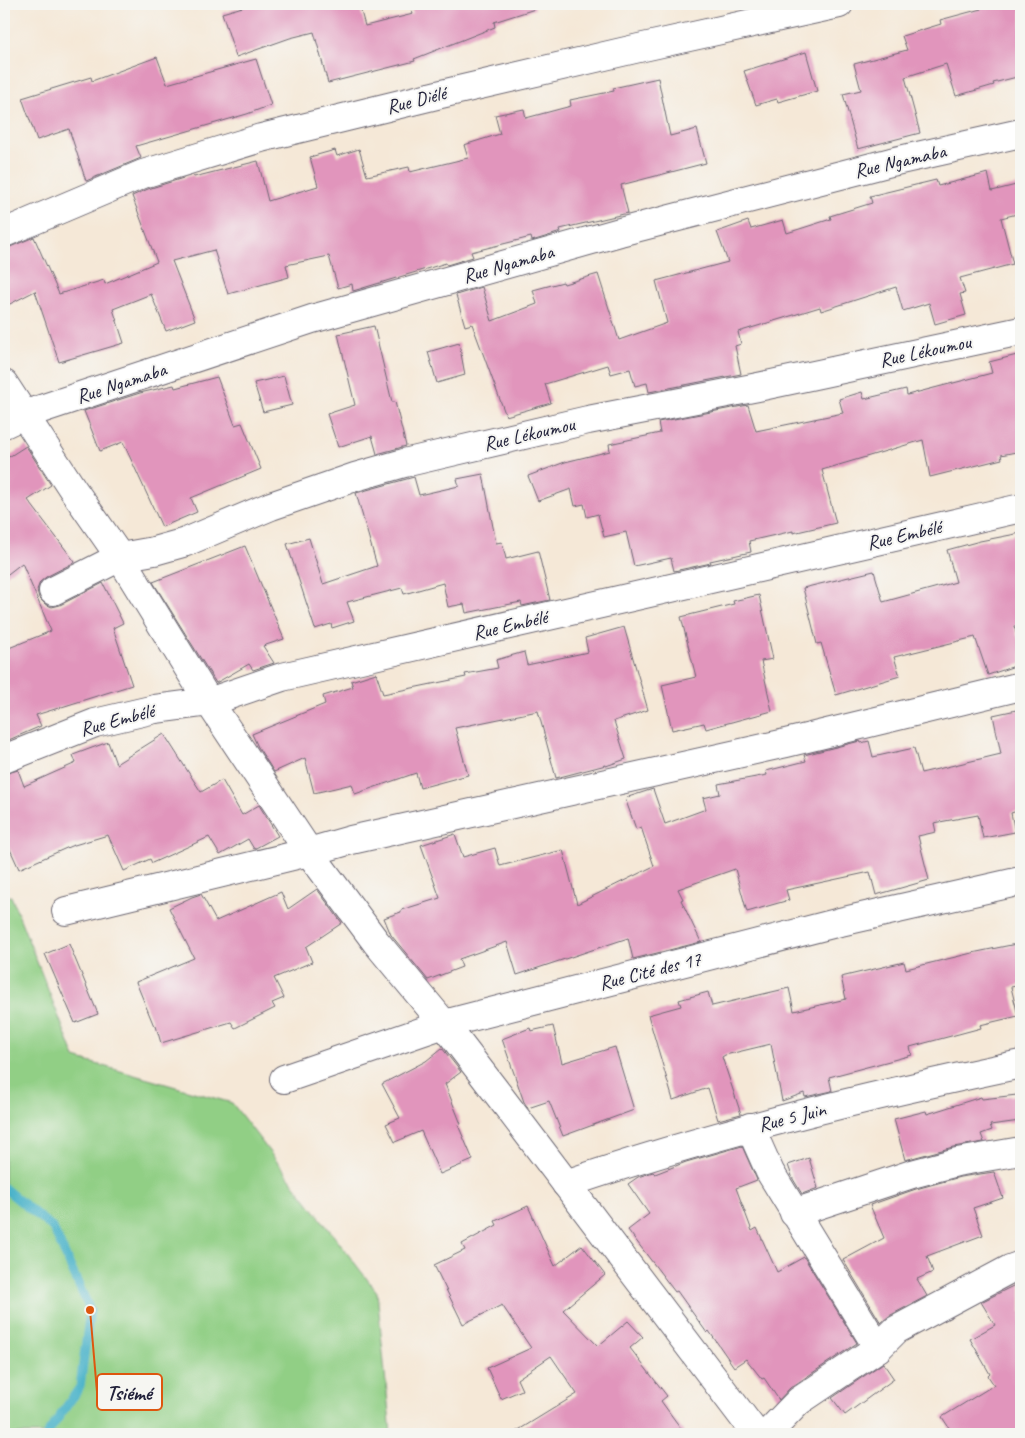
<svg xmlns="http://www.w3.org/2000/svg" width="1025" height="1438" font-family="Caveat,sans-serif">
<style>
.green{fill:#91cf85;stroke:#5a7860}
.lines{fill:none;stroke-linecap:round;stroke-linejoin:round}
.stream{stroke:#4ab2c9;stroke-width:9}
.building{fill:#e195bc}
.street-casing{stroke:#6c6772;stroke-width:30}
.street{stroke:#fff;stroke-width:28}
.labels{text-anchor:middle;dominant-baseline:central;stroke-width:4;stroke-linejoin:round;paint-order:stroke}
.street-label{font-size:20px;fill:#22223b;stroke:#f6f6f2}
.leader{fill:none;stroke:#de560e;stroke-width:2}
.callout-dot{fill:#de560e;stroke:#f6f6f2;stroke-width:2}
.callout{fill:#f6f6f2;stroke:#de560e;stroke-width:2}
.callout-label{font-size:21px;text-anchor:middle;font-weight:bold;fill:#22223b}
</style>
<rect width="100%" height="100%" fill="#f6f6f2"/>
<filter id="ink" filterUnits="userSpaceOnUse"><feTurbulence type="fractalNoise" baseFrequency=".02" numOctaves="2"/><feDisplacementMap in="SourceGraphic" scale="10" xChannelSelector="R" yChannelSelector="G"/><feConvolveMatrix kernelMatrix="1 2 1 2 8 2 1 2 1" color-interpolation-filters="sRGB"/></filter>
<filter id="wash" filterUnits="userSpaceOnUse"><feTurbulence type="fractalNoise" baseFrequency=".0096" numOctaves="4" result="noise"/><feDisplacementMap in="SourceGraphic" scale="20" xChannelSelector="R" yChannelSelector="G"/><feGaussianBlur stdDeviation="1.12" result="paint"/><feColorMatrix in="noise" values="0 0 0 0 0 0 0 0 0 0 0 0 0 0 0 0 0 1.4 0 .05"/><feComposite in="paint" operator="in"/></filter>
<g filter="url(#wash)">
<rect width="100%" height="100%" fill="#f5e8d7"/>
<path class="green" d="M11 896 75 1058 232 1103 377 1292 391 1434H4V897Z"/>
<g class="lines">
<path class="stream" d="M4 1188 53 1228 90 1310 80 1387 47 1434"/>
</g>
<g id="blocks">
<g class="building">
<path d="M253 4H359L365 26 413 14 409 4H534L535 9 494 22 495 27 414 59 415 61 328 83 314 32 290 38 236 57 222 13Z"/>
<path d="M980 4H1021V76L993 83 994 85 956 96 946 64 905 77 920 133 858 149 843 94 861 90 854 64 907 50 902 36 941 24 940 20 981 9Z"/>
<path d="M806 52 817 91 778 102 777 99 756 105 744 71Z"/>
<path d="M157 57 167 84 256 59 271 105 247 114 136 146 141 158 86 181 69 129 37 140 22 98 91 77 92 81Z"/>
<path d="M658 78 670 136 697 129 706 163 621 185 628 213 560 229 561 232 532 241 531 237 471 252 473 257 447 265 446 263 353 291 352 284 338 288 329 256 286 265 289 277 228 294 214 250 172 261 195 320 166 331 151 294 113 309 124 343 59 362 35 291 4 307V248L10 247 34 237 59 294 104 280 105 284 157 262 132 196 148 189 193 175 194 177 258 161 268 201 318 186 310 157 335 150 337 156 359 149 367 176 409 167 410 172 468 158 464 145 500 134 495 115 524 109 526 118 571 106 570 100 614 91 613 88Z"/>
<path d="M988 173 992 191 1016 185 1021 203V213L1001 218 1013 264 960 278 965 293 960 294 966 315 935 324 929 303 903 311 896 287 821 311 820 307 738 332 741 344 735 346 741 374 649 392 647 383 635 386 630 369 611 374 608 365 545 384 551 403 506 416 472 324 465 326 456 295 482 287 492 321 537 304 533 290 563 282 564 284 598 274 619 340 667 323 656 281 728 262 717 232 748 221 751 229 783 220 787 233 831 219 830 216 872 203 870 196 936 180 938 186Z"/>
<path d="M374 326 392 402H395L406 446 377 454 372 436 338 447 327 414 355 405 338 334Z"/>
<path d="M459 343 465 375 437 383 428 352Z"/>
<path d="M1021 354V451L1001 455 1002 459 930 477 923 440 822 470 836 523 793 533V531L749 541 751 552 710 561 711 563 674 571 671 558 634 566 626 532 604 537 598 514 587 517 584 504 575 506 571 489 538 501 528 476 565 462 610 451 609 444 660 433 658 422 748 405 756 431 843 413 839 399 862 392 864 399 906 389 907 395 992 373 989 362Z"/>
<path d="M284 376 292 405 263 412 254 383Z"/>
<path d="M217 377 235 425 242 423 261 469 191 498 197 512 162 527 123 442 100 451 84 411 140 393 174 385 175 388Z"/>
<path d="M26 446 51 485 28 500 75 562 46 577 40 582 37 590 39 598 45 604 52 607 60 605 103 583 123 623 113 628 132 685 36 715 41 726 4 742V650L51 631 22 563 4 577V460Z"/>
<path d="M483 474 496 543 502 542 506 559 538 551 550 600 522 606 521 602 466 613 464 604 448 607 443 583 404 594 402 588 347 602 354 621 332 628 331 624 315 629 287 544 309 538 323 584 377 566 356 493 414 477 419 495 459 486 457 479Z"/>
<path d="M1021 533V624L1014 626 1021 647V664L988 675 975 637 894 657 900 676 836 695 821 643 817 644 803 588 874 571 883 602 956 582 947 550 980 541Z"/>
<path d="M245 546 284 639 263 646 274 663 253 670 249 664 216 683 153 582Z"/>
<path d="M759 595 773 659 761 661 772 711 706 729 704 723 672 730 662 685 696 677 681 617 734 604 733 601Z"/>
<path d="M624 627 648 710 614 721 626 759 606 766V765L556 778 538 711 455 728 468 775 420 788 416 773 355 794 352 784 314 793 305 758 274 772 258 747 252 734 325 704 323 696 353 687 351 681 376 673 383 694 466 677 465 674 498 668 496 660 524 652 527 665 588 652 585 638Z"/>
<path d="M1021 709V810L1011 813 1015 832 983 838 978 815 934 823 936 832 918 836 929 880 876 895 870 872 786 890 789 900 747 912 735 869 678 889 683 899 681 900 701 942 633 959 628 938 517 975 507 942 459 959 462 967 428 980 391 935 384 918 401 912V910L440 898 421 845 455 834 463 857 495 848 500 866 563 850 577 904 654 866 641 827 636 829 625 798 653 789 665 824 706 809 703 798 720 794 718 784 767 775 766 771 806 761 804 755 860 741 861 743 869 741 873 757 914 748 921 773 1001 754 993 715Z"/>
<path d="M164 734 201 792 222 780 242 815 259 805 278 836 254 849 248 839 220 855 209 837 152 863 150 859 124 871 108 835 71 846 19 869 4 836V774L18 770 24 786 76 763 73 755 108 742 116 764Z"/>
<path d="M317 889 342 923 306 947 312 962 274 978 284 998 272 1003 275 1008 235 1028 231 1022 161 1043 156 1026H154L136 982 194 958 169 908 192 897 201 894 216 921 281 892 288 909Z"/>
<path d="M1021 943V985L1011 987 1018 1016 980 1025 981 1028 910 1047 912 1055 829 1077 832 1091 805 1097 804 1093 782 1101 771 1044 725 1055 722 1057 741 1114 718 1120 708 1088 673 1100 648 1015 681 1006 679 1000 708 992 712 1006 789 988 794 1011 846 999 841 977 904 962 906 969 972 953Z"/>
<path d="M69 944 98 1014 75 1023 45 954Z"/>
<path d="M553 1026 562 1063 615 1047 634 1110 563 1136 549 1101 528 1108 524 1102 502 1039 530 1028 531 1031Z"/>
<path d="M442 1048 461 1072 445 1084 461 1124 458 1125 473 1160 440 1174 421 1131 395 1142 386 1124 400 1118 382 1084 426 1061Z"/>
<path d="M1017 1095 1020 1121 990 1125 992 1130 981 1134 984 1142 953 1147 905 1160 894 1119 926 1111 927 1114 981 1097 982 1099Z"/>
<path d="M742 1146 757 1180 736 1188 752 1231 757 1228 777 1272 804 1257 857 1343 790 1388 779 1400 764 1378 762 1379 746 1359 734 1367 709 1331 707 1333 677 1291 675 1292 628 1230 649 1214 628 1184 638 1177 653 1172 655 1174 686 1162Z"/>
<path d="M809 1158 818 1188 802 1194 793 1179 788 1165Z"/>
<path d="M994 1172 1003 1198 973 1208 983 1235 927 1256 933 1272 917 1279 927 1296 889 1316 881 1323 843 1260 884 1238 870 1205 916 1189 960 1177Z"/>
<path d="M528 1206 555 1266 582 1245 605 1275 563 1310 598 1346 628 1321 643 1337 630 1348 667 1396 661 1401 685 1434H512L577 1394 551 1356 517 1379 522 1390 501 1399 487 1368 531 1348 502 1305 463 1324 434 1265 465 1250 462 1244 497 1225 495 1221Z"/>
<path d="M1021 1282V1434H953L942 1417 994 1385 988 1376 990 1374 970 1339 995 1325 981 1302Z"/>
<path d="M883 1363 894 1379 845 1415 832 1398Z"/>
</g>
</g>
</g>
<g filter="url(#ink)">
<use href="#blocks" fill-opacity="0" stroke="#6c6772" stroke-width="1"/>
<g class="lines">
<defs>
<g id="street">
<path d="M4 233 143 174 261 138 437 95 639 48 839 4"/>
<path d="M4 384 72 488 120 557 209 702 309 852 376 942 444 1024 501 1098 756 1434"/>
<path d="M4 424 23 415 312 319 620 232 891 162 1021 133"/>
<path d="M53 591 120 557 154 551 186 542 271 506 355 477 404 463 588 420 758 387 1021 331"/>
<path d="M4 759 95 723 155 709 209 702 282 677 1021 508"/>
<path d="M66 911 309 852 351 840 786 743 1021 686"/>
<path d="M284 1079 444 1024 840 922 1021 881"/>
<path d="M750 1127 770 1172 878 1348"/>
<path d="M566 1184C714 1133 868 1096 1021 1064"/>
<path d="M794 1213 912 1174 957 1162 1021 1151"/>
<path d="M767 1434 799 1401 878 1348 896 1330 1010 1269 1021 1265"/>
</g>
</defs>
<use href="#street" class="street-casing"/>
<use href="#street" class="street"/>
</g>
</g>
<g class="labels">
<g class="street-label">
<text transform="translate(416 100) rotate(-14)">Rue Diélé</text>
<text transform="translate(900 161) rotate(-13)">Rue Ngamaba</text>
<text transform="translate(508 264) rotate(-16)">Rue Ngamaba</text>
<text transform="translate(925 351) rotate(-12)">Rue Lékoumou</text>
<text transform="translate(121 383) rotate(-18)">Rue Ngamaba</text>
<text transform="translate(529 434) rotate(-13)">Rue Lékoumou</text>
<text transform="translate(904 535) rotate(-13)">Rue Embélé</text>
<text transform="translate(510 625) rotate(-13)">Rue Embélé</text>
<text transform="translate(117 720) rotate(-15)">Rue Embélé</text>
<text transform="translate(650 971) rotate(-14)">Rue Cité des 17</text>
<text transform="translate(792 1117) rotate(-14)">Rue 5 Juin</text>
</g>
</g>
<path class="leader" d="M90 1310L97 1392"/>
<circle class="callout-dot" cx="90" cy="1310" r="5"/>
<rect class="callout" x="97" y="1374" width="65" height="36" rx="5"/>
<g class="callout-label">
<text x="129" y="1400">Tsiémé</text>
</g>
<rect width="1025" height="1438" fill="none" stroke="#f6f6f2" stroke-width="20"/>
</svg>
